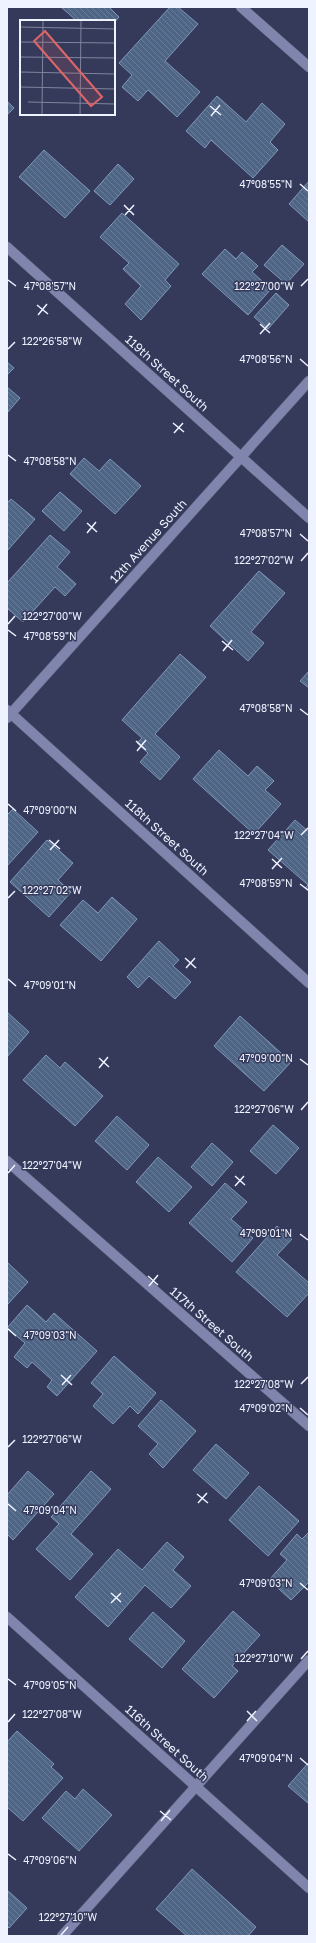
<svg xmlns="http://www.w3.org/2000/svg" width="316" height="1943" font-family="'Golos Text',sans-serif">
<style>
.building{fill:url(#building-back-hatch);stroke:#8098bb}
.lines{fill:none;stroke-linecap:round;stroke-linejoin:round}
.minor-casing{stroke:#545771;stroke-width:11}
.minor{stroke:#7f85ac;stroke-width:10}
.ticks{fill:none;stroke:#eff2ff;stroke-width:1.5}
.labels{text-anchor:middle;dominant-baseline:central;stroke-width:3;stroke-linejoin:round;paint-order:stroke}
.street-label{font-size:12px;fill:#eff2ff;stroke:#353a5b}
.inset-road{fill:none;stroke:#7f849d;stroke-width:1}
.view{fill:#de6568;fill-opacity:0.15;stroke:#de6568;stroke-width:2}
.inset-edge{fill:none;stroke:#eff2ff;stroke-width:2}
.ticks-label{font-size:10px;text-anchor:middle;fill:#eff2ff;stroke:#353a5b;stroke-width:3;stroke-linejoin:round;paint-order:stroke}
</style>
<defs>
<pattern id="building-back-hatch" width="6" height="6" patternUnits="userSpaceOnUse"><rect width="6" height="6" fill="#4e6585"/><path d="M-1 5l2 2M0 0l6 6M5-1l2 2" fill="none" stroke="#687c97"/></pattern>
</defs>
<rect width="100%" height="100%" fill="#353a5b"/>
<g class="building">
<path d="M61 7H109L119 17 114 23V21H77Z"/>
<path d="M170 7H178L198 24 165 61 200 92 177 117 148 90 138 101 122 87 132 75 119 63Z"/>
<path d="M217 96 246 122 262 103 285 124 270 142 278 150 253 178 211 140 205 148 186 131Z"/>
<path d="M7 101 14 108 7 115Z"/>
<path d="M44 150 90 191 65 218 19 177Z"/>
<path d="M118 164 134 179 110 205 94 191Z"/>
<path d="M309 181V222L289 204Z"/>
<path d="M122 213 179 264 165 280 171 286 141 320 125 304 141 286 123 269 129 263 100 237Z"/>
<path d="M282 245 304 264 286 284 264 265Z"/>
<path d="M225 249 236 259 242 252 258 266 252 272 271 289 248 315 202 274Z"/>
<path d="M276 293 289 305 268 329 254 317Z"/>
<path d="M7 362 14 368 7 375Z"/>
<path d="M7 387 20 398 7 413Z"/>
<path d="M84 458 99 471 110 459 141 486 115 514 70 474Z"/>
<path d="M60 492 82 511 64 531 42 511Z"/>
<path d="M11 499 35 519 7 551V503Z"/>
<path d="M50 535 70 552 57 567 76 584 65 596 55 587 23 622 7 608V583Z"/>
<path d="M259 571 285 593 251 632 264 643 248 661 210 626Z"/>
<path d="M180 654 206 677 155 734 180 757 160 780 140 762 148 753 137 743 142 738 122 720Z"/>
<path d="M309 671V688L300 681Z"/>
<path d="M219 750 248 776 257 766 274 781 265 790 281 804 254 834 193 779Z"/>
<path d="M13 809 38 832 7 866V815Z"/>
<path d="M295 820 309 832V892L305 888 308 885 268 850Z"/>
<path d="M47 840 73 863 58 880 71 892 49 917 10 882Z"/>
<path d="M112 897 137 919 101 961 60 925 83 900 98 913Z"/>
<path d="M159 941 179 960 173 966 191 982 175 999 149 976 138 988 127 977Z"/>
<path d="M7 1012 29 1032 7 1057Z"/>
<path d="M240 1016 291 1062 264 1091 214 1046Z"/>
<path d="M46 1055 60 1068 65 1062 103 1096 75 1126 23 1080Z"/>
<path d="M117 1116 149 1145 127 1170 95 1141Z"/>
<path d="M273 1125 299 1148 276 1174 250 1151Z"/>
<path d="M212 1143 233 1162 212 1186 191 1167Z"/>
<path d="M158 1157 192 1187 169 1212 136 1182Z"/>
<path d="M225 1183 247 1202 231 1219 253 1238 232 1262 189 1223Z"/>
<path d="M277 1226 292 1239 277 1255 309 1283V1293L287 1317 236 1272Z"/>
<path d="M7 1262 28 1282 7 1305Z"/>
<path d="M27 1305 46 1322 54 1313 97 1351 57 1396 47 1387 52 1380 32 1362 27 1368 14 1357 25 1343 7 1328Z"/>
<path d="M114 1356 156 1393 138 1414 130 1406 113 1424 93 1406 103 1394 91 1383Z"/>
<path d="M161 1400 196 1431 163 1468 149 1454 158 1444 138 1426Z"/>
<path d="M216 1444 249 1473 226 1499 193 1470Z"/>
<path d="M28 1471 54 1494 13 1540 7 1534V1495Z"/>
<path d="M91 1471 111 1489 71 1534 93 1554 70 1580 36 1549 59 1524 51 1517Z"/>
<path d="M259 1486 299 1521 268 1556 229 1520Z"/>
<path d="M309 1532V1582L291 1600 269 1580 287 1560 280 1554 297 1534 302 1539Z"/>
<path d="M167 1542 184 1557 173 1570 191 1586 171 1608 145 1585 108 1627 75 1597 118 1549 142 1570Z"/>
<path d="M233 1611 260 1635 232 1666 238 1671 214 1698 182 1669Z"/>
<path d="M153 1612 185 1641 162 1668 129 1639Z"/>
<path d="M17 1731 54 1764 51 1767 63 1778 23 1821 7 1807V1742Z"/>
<path d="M309 1762V1804L288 1786Z"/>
<path d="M83 1789 112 1815 79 1851 42 1818 66 1791 75 1799Z"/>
<path d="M192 1869 256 1927 248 1936H187L156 1909Z"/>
<path d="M7 1890 27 1908 9 1928 7 1926Z"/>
</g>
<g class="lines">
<defs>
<g id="minor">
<path d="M241 7 309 67"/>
<path d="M7 247 309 518"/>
<path d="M7 710 309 983"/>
<path d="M7 718 309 381"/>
<path d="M7 1161 309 1426"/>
<path d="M7 1617 309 1888"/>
<path d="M62 1936 309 1660"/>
</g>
</defs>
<use href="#minor" class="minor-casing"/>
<use href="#minor" class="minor"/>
</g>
<path class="ticks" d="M210 106 221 115M211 116 220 105M300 184 308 191M124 205 134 215M125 215 134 205M8 280 16 286M301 286 308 279M37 305 48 314M38 315 47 304M260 324 270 333M260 334 270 323M8 349 15 342M300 359 308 366M173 423 184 432M174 433 183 423M8 455 16 461M87 523 97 532M87 533 96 522M300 534 308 541M301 561 308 553M8 624 15 616M8 630 16 636M222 641 233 650M223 651 232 640M300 709 308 715M136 741 146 750M137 751 146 740M8 804 16 811M301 835 308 828M49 840 60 849M50 850 59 840M272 859 282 868M272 869 282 858M300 884 308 890M8 898 15 891M185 958 196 968M186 968 195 958M8 979 16 986M99 1058 109 1067M300 1059 308 1065M99 1068 108 1057M301 1110 308 1102M8 1173 15 1165M235 1176 245 1185M235 1186 244 1176M300 1234 308 1240M148 1276 158 1285M149 1286 158 1275M8 1329 16 1336M61 1375 72 1385M301 1384 308 1377M62 1385 71 1375M300 1408 308 1415M8 1447 15 1440M197 1494 208 1503M198 1503 207 1493M8 1504 16 1511M300 1583 308 1590M111 1593 121 1602M111 1603 121 1593M301 1659 308 1651M8 1679 16 1685M247 1711 257 1721M247 1721 256 1711M8 1722 15 1714M300 1758 308 1765M160 1811 171 1820M161 1821 170 1810M8 1854 16 1860M61 1935 68 1927"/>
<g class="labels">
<g class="street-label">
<text transform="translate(167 373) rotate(42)">119th Street South</text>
<text transform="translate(148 541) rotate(-48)">12th Avenue South</text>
<text transform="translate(167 837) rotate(42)">118th Street South</text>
<text transform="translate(212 1324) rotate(41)">117th Street South</text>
<text transform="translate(167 1743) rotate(42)">116th Street South</text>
</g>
</g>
<g transform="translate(20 20)">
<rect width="95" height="95" fill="#353a5b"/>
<path class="inset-road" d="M0 7 95 9M0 22 95 23M0 37 95 38M0 52 95 54M0 67 95 69M8 82 95 84M22 95 23 0M60 95 61 0"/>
<path class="view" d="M25 11 82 77 71 86 14 21Z"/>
<rect width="95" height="95" class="inset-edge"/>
</g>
<g class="ticks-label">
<text x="266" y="188">47°08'55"N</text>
<text x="50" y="290">47°08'57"N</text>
<text x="264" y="290">122°27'00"W</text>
<text x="52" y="345">122°26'58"W</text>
<text x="266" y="363">47°08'56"N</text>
<text x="50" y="465">47°08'58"N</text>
<text x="266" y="537">47°08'57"N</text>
<text x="264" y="564">122°27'02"W</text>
<text x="52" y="620">122°27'00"W</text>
<text x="50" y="640">47°08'59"N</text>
<text x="266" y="712">47°08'58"N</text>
<text x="50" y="814">47°09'00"N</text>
<text x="264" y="839">122°27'04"W</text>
<text x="266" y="887">47°08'59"N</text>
<text x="52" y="894">122°27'02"W</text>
<text x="50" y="989">47°09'01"N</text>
<text x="266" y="1062">47°09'00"N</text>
<text x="264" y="1113">122°27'06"W</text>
<text x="52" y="1169">122°27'04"W</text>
<text x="266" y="1237">47°09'01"N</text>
<text x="50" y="1339">47°09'03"N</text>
<text x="264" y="1388">122°27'08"W</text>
<text x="266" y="1412">47°09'02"N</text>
<text x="52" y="1443">122°27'06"W</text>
<text x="50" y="1514">47°09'04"N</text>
<text x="266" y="1587">47°09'03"N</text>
<text x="264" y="1662">122°27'10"W</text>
<text x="50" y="1689">47°09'05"N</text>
<text x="52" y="1718">122°27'08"W</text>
<text x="266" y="1762">47°09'04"N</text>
<text x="50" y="1864">47°09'06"N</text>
<text x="68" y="1921">122°27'10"W</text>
</g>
<rect width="316" height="1943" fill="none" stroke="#eff2ff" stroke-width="16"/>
</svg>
